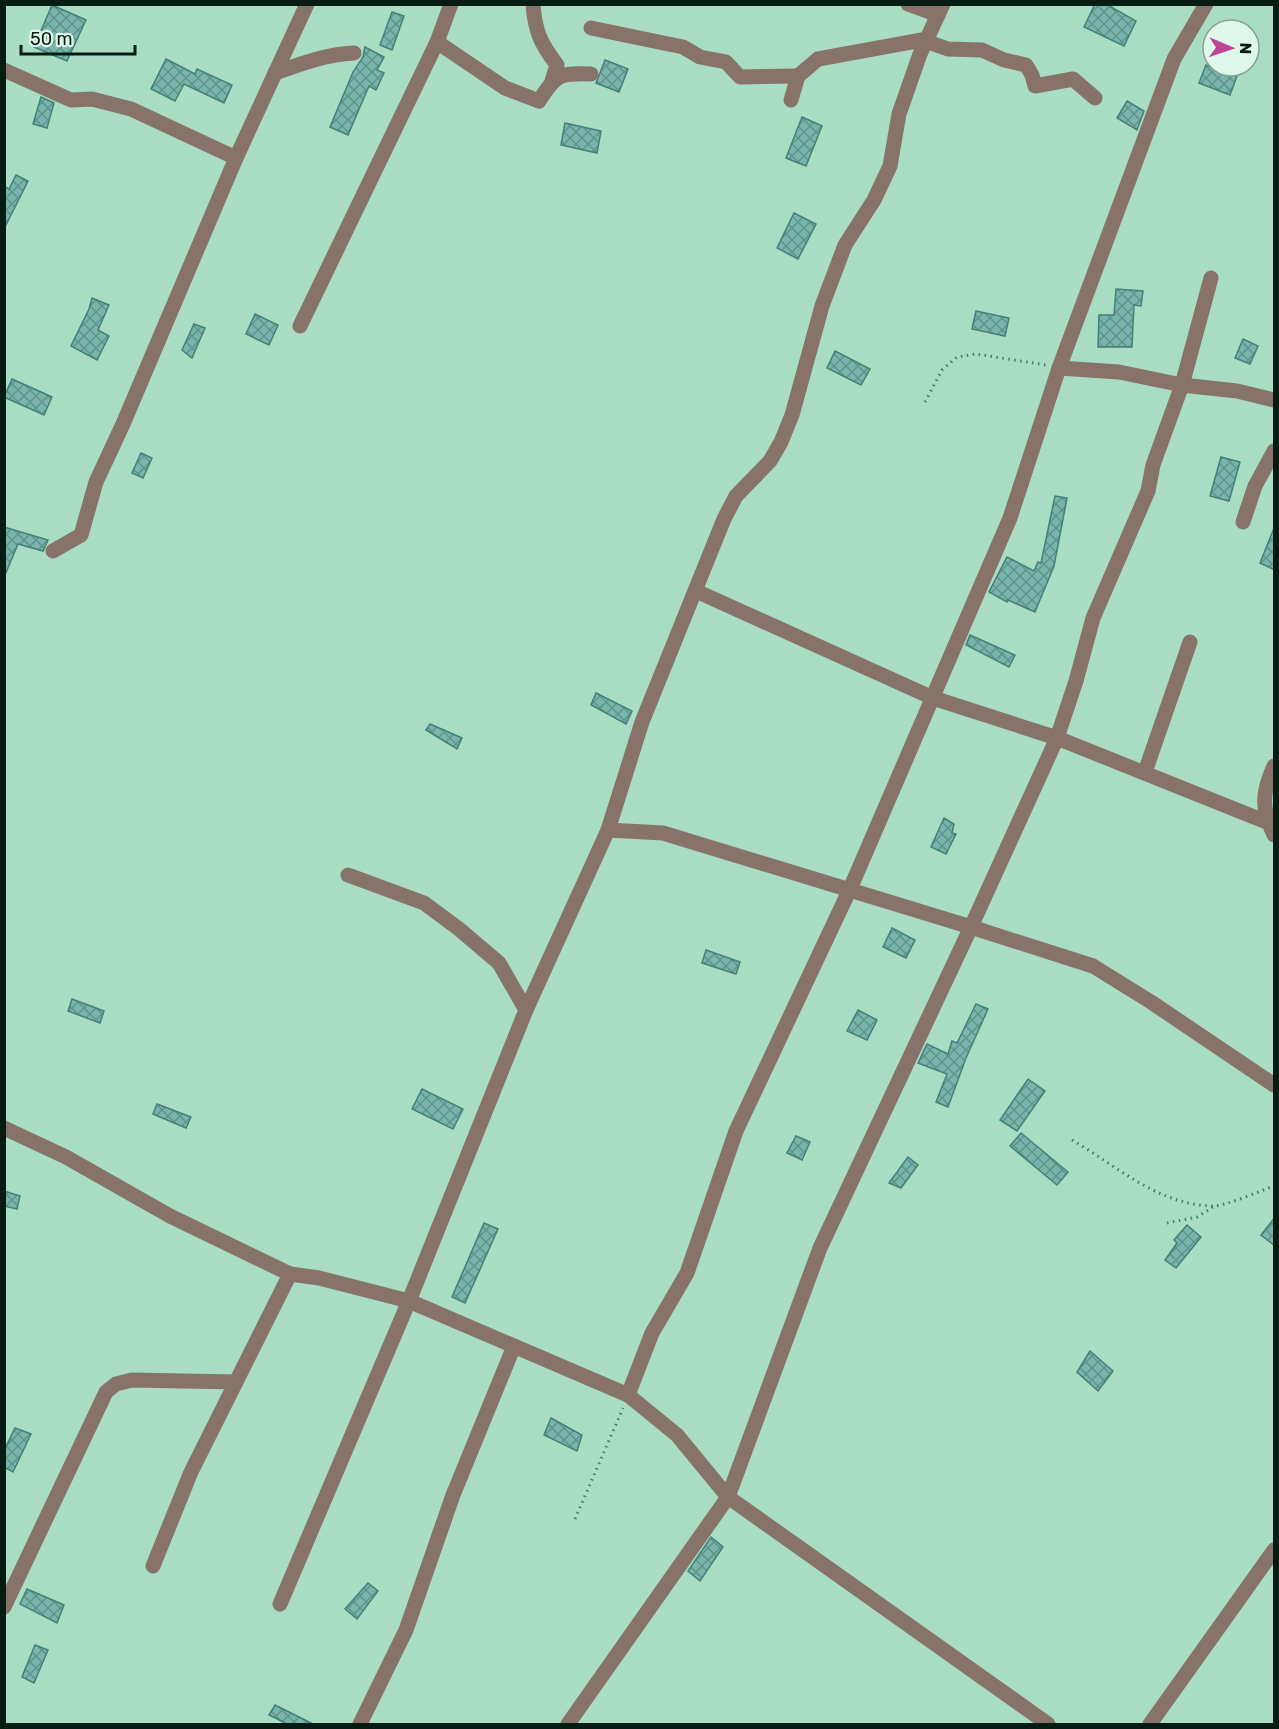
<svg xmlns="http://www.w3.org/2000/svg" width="1279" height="1729" font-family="Rubik,sans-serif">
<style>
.building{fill:url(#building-cross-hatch);stroke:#438077;stroke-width:1.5}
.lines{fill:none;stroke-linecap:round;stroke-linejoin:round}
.path{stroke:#517564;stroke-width:3;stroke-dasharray:1.5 4.5;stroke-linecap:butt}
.minor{stroke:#88736a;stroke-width:15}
</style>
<defs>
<pattern id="building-cross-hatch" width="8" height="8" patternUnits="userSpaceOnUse" patternTransform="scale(1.5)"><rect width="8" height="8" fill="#78b6ac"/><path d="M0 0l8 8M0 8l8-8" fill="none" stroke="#60938b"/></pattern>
</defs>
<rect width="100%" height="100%" fill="#a9dec4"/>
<g class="building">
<path d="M1095 4H1106L1136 21 1124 46 1084 27Z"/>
<path d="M52 5 86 20 67 61 34 47Z"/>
<path d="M392 12 404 16 392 50 380 45Z"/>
<path d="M365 47 384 57 377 70 384 73 376 90 369 86 348 135 330 127 353 72 363 57Z"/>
<path d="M166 59 195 74 197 69 232 85 224 103 184 84 175 101 151 89Z"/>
<path d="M605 60 628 69 619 92 596 83Z"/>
<path d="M1206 65 1237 76 1230 95 1199 83Z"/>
<path d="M41 97 54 103 47 128 33 124Z"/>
<path d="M1127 101 1144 111 1137 130 1117 118Z"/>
<path d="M802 117 822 126 806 166 786 158Z"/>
<path d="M565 123 601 131 597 153 561 145Z"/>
<path d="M16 175 28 181 4 229V186L9 189Z"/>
<path d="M794 213 816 224 798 259 777 248Z"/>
<path d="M1116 289 1143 291 1141 306 1134 305 1132 347H1098L1099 315H1114Z"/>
<path d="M92 298 109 305 98 330 109 336 97 360 71 346 89 309Z"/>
<path d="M976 311 1009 318 1005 336 972 329Z"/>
<path d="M255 314 278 325 269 345 246 334Z"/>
<path d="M194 324 205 328 192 358 182 350Z"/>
<path d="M1243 339 1258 346 1250 364 1235 358Z"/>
<path d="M835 351 870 369 861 385 827 368Z"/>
<path d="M12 379 52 397 44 415 4 397Z"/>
<path d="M141 453 152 458 143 478 132 473Z"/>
<path d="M1221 457 1240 462 1229 501 1210 496Z"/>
<path d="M1055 496 1067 498 1054 566 1035 612 1008 600 1007 602 989 592 1007 557 1034 571 1038 562 1041 563Z"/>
<path d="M4 527 48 540 43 551 18 544 5 575Z"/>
<path d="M1274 528H1275V570L1260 563Z"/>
<path d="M970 635 1015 655 1009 667 966 645Z"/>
<path d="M596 693 632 711 626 724 591 705Z"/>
<path d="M430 724 462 738 457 749 426 730Z"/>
<path d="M944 818 954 824 952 833 956 834 946 854 931 847Z"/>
<path d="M892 928 915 940 906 958 883 947Z"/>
<path d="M706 950 740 962 736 974 702 963Z"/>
<path d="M72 999 104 1011 100 1023 68 1011Z"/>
<path d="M976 1004 988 1009 966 1058 948 1107 936 1102 947 1074 918 1063 927 1044 948 1054 952 1041 957 1043Z"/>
<path d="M858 1010 877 1020 867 1040 847 1031Z"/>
<path d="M1028 1079 1045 1091 1017 1131 1000 1120Z"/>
<path d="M422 1089 463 1109 453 1129 412 1109Z"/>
<path d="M157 1104 191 1117 186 1128 153 1114Z"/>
<path d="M1021 1133 1068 1172 1057 1185 1010 1146Z"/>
<path d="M796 1136 810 1142 802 1160 787 1153Z"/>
<path d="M908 1157 918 1165 901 1188 889 1183Z"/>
<path d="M4 1191 20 1196 17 1209 4 1206Z"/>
<path d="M1275 1217V1246L1261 1235Z"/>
<path d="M484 1223 498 1229 465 1303 452 1297Z"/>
<path d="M1187 1225 1201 1237 1176 1268 1165 1260 1177 1243 1174 1240Z"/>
<path d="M1090 1351 1113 1371 1098 1391 1077 1372Z"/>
<path d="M551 1418 582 1435 577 1451 544 1435Z"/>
<path d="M15 1428 31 1434 13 1472 4 1467V1451Z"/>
<path d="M711 1537 723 1547 700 1581 688 1571Z"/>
<path d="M368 1583 378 1591 357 1619 345 1609Z"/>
<path d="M27 1589 64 1605 57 1623 20 1604Z"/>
<path d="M35 1645 48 1650 34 1683 22 1677Z"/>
<path d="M275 1705 315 1725H289L269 1715Z"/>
</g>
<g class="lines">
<g class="path">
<path d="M925 402 942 370 957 357 976 354 1046 365"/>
<path d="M1072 1140C1117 1166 1158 1205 1213 1206 1226 1206 1260 1191 1274 1186"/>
<path d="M1167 1223 1197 1217 1213 1207"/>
<path d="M575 1519 623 1408"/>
</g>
<g class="minor">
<path d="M533 4C535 32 541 44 557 65L552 81"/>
<path d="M908 4 938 15"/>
<path d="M591 28 683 47 700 57 726 62 740 77 798 76"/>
<path d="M437 42 505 88 539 101C556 74 560 73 591 74"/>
<path d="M4 70 71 100 92 99 131 109 236 158"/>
<path d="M275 73C300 64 327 54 354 53"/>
<path d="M791 100 798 76 818 59 922 40 948 49 982 50 1004 60 1026 65 1032 75 1035 86 1073 79 1095 98"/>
<path d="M300 326 437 42 451 4"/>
<path d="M1059 368 1119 372 1182 385 1237 391 1274 400"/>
<path d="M1243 522 1255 486 1274 451"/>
<path d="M53 551 81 535 96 482 123 424 236 158 307 4"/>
<path d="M696 591 933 698 1057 738 1076 681 1093 618 1148 491 1153 465 1182 385 1211 278"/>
<path d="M1274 766C1262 793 1261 808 1274 835"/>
<path d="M1145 772 1190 642"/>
<path d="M608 830 663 833 971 927 1057 738 1269 823"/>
<path d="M348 875 424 903 459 929 499 963 526 1010"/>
<path d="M4 1128 66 1157 170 1216 290 1274 319 1278 409 1301 628 1395 677 1435 728 1497 820 1248 971 927 1093 966 1151 1002 1274 1085"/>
<path d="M628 1395 652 1333 687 1273 736 1131 850 889 1010 518 1059 368 1174 59 1206 4"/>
<path d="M153 1566 191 1472 290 1274"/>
<path d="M280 1604 409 1301 526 1010 608 830 642 722 724 519 736 496 770 461 781 442 792 415 822 306 845 245 874 200 890 166 899 114 920 54 943 4"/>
<path d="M4 1607 106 1392 116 1384 132 1380 236 1382"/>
<path d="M360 1724 406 1630 453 1495 514 1346"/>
<path d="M568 1724 728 1497 1048 1724"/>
<path d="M1150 1724 1274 1550"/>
</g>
</g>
<rect width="1279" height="1729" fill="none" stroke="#061b12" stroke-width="12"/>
<g transform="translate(1231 48) rotate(92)"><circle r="28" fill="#def8eb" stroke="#88a094" stroke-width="1.5"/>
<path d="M0-4.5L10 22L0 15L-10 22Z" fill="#bf4597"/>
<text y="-9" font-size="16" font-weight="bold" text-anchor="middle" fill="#061b12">N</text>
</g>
<path d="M21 45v9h114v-9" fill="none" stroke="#061b12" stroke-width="3"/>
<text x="30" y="45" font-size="18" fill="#061b12" stroke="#def8eb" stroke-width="4.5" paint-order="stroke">50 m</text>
</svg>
